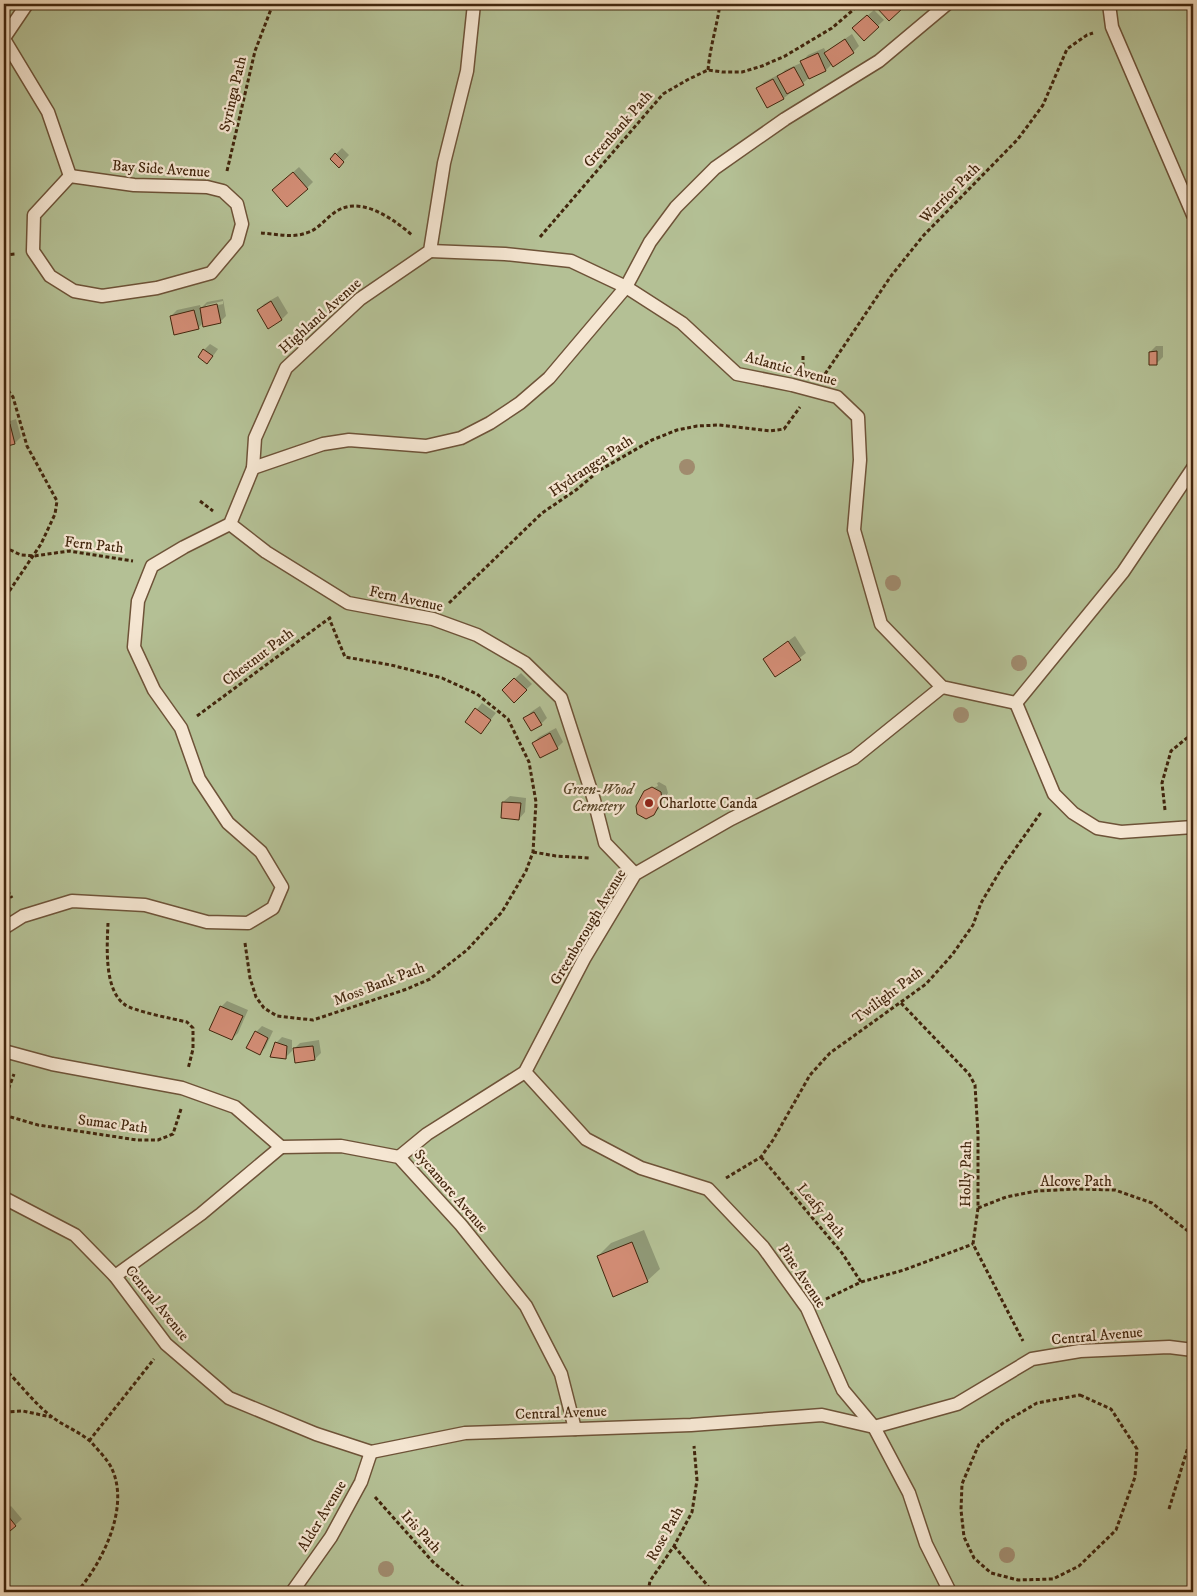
<svg xmlns="http://www.w3.org/2000/svg" width="1197" height="1596" font-family="'IM FELL DW Pica',serif">
<style>
.green{fill:#b4c095;stroke:#7b7351}
.shadow{fill:#0003;fill-rule:evenodd}
.building{fill:#d18c74;stroke:#42260d}
.lines{fill:none;stroke-linecap:round;stroke-linejoin:round}
.service-casing{stroke:#6e5338;stroke-width:15}
.path{stroke:#42260d;stroke-width:3;stroke-dasharray:4 2.5;stroke-linecap:butt}
.service{stroke:#f5e6d2;stroke-width:12}
.tree{fill:#a08b6e}
.poi-dot{fill:#8f2418;stroke:#f5e6d2;stroke-width:2}
.labels{text-anchor:middle;dominant-baseline:central;stroke-width:4.5;stroke-linejoin:round;paint-order:stroke}
.street-label{font-size:15px;fill:#42260d;stroke:#f5e6d2}
.park-label{font-size:15px;font-style:italic;fill:#5e4c2f;stroke:#f5e6d2}
.poi-label{font-size:15px;fill:#42260d;stroke:#f5e6d2;text-anchor:start}
</style>
<rect width="100%" height="100%" fill="#f0d9ba"/>
<filter id="stains"><feTurbulence type="fractalNoise" baseFrequency=".004" numOctaves="4"/><feColorMatrix values="0 0 0 0 .2 0 0 0 0 .09 0 0 0 0 .02 0 0 0 .5 -.17"/></filter>
<radialGradient id="worn" r=".72"><stop offset=".6" stop-color="#630" stop-opacity="0"/><stop offset="1" stop-color="#630" stop-opacity=".3"/></radialGradient>
<rect class="green" x="4" y="4" width="1189" height="1588"/>
<g class="shadow">
<path d="M882 4H906L889 20 878 8Z"/>
<path d="M874 10 884 20 864 39 860 22Z"/>
<path d="M852 34 859 46 853 52 834 65 833 63 826 70 809 78 784 98 768 106 758 88 764 82 780 74V75L785 70 801 63 808 55 824 48 826 52Z"/>
<path d="M342 148 349 155 339 166 331 159Z"/>
<path d="M299 167 313 182 307 188 280 184Z"/>
<path d="M278 296 288 313 282 319 268 327 258 310 264 304Z"/>
<path d="M223 299 226 316 220 322H204L198 328 171 316 177 310 200 305 201 308 207 302ZM223 301V304L206 308V305Z"/>
<path d="M210 344 218 349 213 356 204 350Z"/>
<path d="M1156 346H1163V357L1157 363 1150 352Z"/>
<path d="M16 419 21 437 15 443 4 446V423Z"/>
<path d="M795 636 806 653 776 676 764 659Z"/>
<path d="M521 673 532 684 514 701 503 690Z"/>
<path d="M482 703 496 713 481 732 467 722Z"/>
<path d="M540 706 547 718 541 724 525 718 531 712Z"/>
<path d="M556 728 563 742 557 748 533 743 539 737Z"/>
<path d="M659 782 666 786 668 793 660 808 653 814 645 791 658 786 657 783 650 787Z"/>
<path d="M510 796 526 798 525 812 519 819 503 802Z"/>
<path d="M227 1001 248 1010 238 1033 232 1039 211 1029 221 1007Z"/>
<path d="M262 1026 273 1031 265 1048 259 1054 256 1032Z"/>
<path d="M282 1037 292 1040V1051L286 1057 276 1043Z"/>
<path d="M319 1040 321 1053 315 1059 294 1049 300 1043Z"/>
<path d="M644 1230 660 1269 647 1281 598 1256 611 1243Z"/>
<path d="M11 1506 22 1519 4 1535V1511Z"/>
</g>
<g class="building">
<path d="M881 4H899L903 8 889 21 876 7Z"/>
<path d="M867 15 879 27 864 41 852 28Z"/>
<path d="M845 39 854 53 833 67 824 53Z"/>
<path d="M818 53 826 71 809 79 800 61Z"/>
<path d="M794 67 804 85 787 94 777 76Z"/>
<path d="M773 79 784 99 767 108 756 88Z"/>
<path d="M335 153 344 162 339 168 330 159Z"/>
<path d="M293 172 308 189 287 207 272 190Z"/>
<path d="M271 301 282 320 268 329 257 310Z"/>
<path d="M217 304 221 323 203 327 200 308Z"/>
<path d="M194 310 199 329 174 335 170 316Z"/>
<path d="M203 349 213 356 207 364 198 357Z"/>
<path d="M1157 351V365H1149V352Z"/>
<path d="M10 424 15 444 4 447V426Z"/>
<path d="M788 641 801 660 775 677 763 659Z"/>
<path d="M514 678 527 690 514 703 502 690Z"/>
<path d="M475 708 491 720 481 734 465 722Z"/>
<path d="M534 712 542 725 531 731 523 718Z"/>
<path d="M550 733 558 749 540 758 532 743Z"/>
<path d="M652 787 661 792 662 800 654 815 646 819 637 814 636 806 644 791Z"/>
<path d="M502 802 521 803 519 820 501 818Z"/>
<path d="M220 1006 243 1016 232 1040 209 1030Z"/>
<path d="M255 1031 268 1038 260 1055 246 1048Z"/>
<path d="M275 1042 287 1046 286 1059 270 1057Z"/>
<path d="M313 1046 315 1060 295 1063 293 1048Z"/>
<path d="M632 1242 648 1282 613 1297 597 1256Z"/>
<path d="M4 1511 16 1526 4 1536Z"/>
</g>
<g class="lines">
<defs>
<g id="service">
<path d="M1109 4 1112 27 1193 215"/>
<path d="M4 38 27 4"/>
<path d="M4 39 48 112 70 176"/>
<path d="M70 176 134 185 207 187 223 191 237 204 242 224 237 242 211 273 157 288 102 296 74 291 50 276 33 251 34 215Z"/>
<path d="M430 251 505 254 571 261 626 287 682 323 737 374 792 385 837 397 858 417 860 460 854 530 881 624 942 687 1016 703"/>
<path d="M253 468 323 444 349 440 426 446 461 438 490 423 520 403 549 378 626 287 650 242 676 207 715 168 785 119 879 61 947 4"/>
<path d="M230 524 266 552 348 603 433 619 477 635 525 663 561 698 594 800 605 843 635 874"/>
<path d="M1016 703 1123 572 1193 468"/>
<path d="M1016 703 1054 794 1073 813 1097 828 1121 832 1193 827"/>
<path d="M4 928 23 916 72 901 145 905 207 922 248 923 273 908 282 887 261 852 228 823 199 779 181 728 154 690 134 647 138 601 152 566 184 547 230 524 253 468 255 438 286 368 360 299 430 251 444 163 467 71 474 4"/>
<path d="M4 1051 52 1064 182 1088 235 1107 281 1147 341 1146 399 1157 461 1225 526 1306 561 1374 575 1429"/>
<path d="M525 1072 586 1139 641 1168 708 1189 763 1247 807 1308 843 1390 874 1427 909 1493 926 1544 950 1592"/>
<path d="M399 1157 427 1134 525 1072 584 959 635 874 731 819 854 758 942 687"/>
<path d="M4 1198 75 1235 115 1276 166 1344 229 1398 316 1434 371 1452 465 1433 691 1425 822 1415 874 1427 957 1404 1032 1359 1080 1351 1169 1347 1193 1350"/>
<path d="M115 1276 201 1214 281 1147"/>
<path d="M292 1592 331 1537 361 1482 371 1452"/>
</g>
</defs>
<use href="#service" class="service-casing"/>
<g class="path">
<path d="M708 70C710 47 717 26 720 4"/>
<path d="M227 171 255 51 273 4"/>
<path d="M261 233C275 234 293 238 306 233 318 230 325 219 334 213 359 194 392 218 412 235"/>
<path d="M540 237 663 94 689 79 708 70 722 72H742L762 66 785 56 832 28 860 4"/>
<path d="M4 255 15 254"/>
<path d="M803 356V368"/>
<path d="M825 374 891 276 923 236 1018 139 1043 105 1067 49 1087 35 1093 33"/>
<path d="M4 385 13 397 27 446 57 501 55 514 41 544 4 599"/>
<path d="M200 501 213 511"/>
<path d="M4 547 21 555 34 556 69 551 133 561"/>
<path d="M449 603 542 513 576 490 600 470 652 440 677 430 697 426 719 425 770 431 784 429 800 407"/>
<path d="M197 716 331 617"/>
<path d="M1165 810 1162 783 1171 751 1193 733"/>
<path d="M533 852 556 856 589 858"/>
<path d="M4 885 12 898"/>
<path d="M108 923C107 946 104 989 124 1004 132 1011 174 1019 187 1022L193 1028V1049L188 1069"/>
<path d="M245 943 250 978 256 997 264 1008 277 1016 313 1020 407 989 430 979 467 950 502 912 526 871 533 852 536 802 529 762 508 719 477 694 442 678 391 665 345 657 329 618"/>
<path d="M901 1003 969 1074 975 1085 978 1134V1208L973 1244 1023 1341"/>
<path d="M4 1101 14 1074"/>
<path d="M4 1115 38 1125 137 1140H158L173 1134 181 1109"/>
<path d="M761 1157 842 1253 861 1282"/>
<path d="M726 1178 761 1157 773 1140 810 1075 830 1053 926 984 952 955 973 925 981 903 1003 866 1042 811"/>
<path d="M978 1208 1006 1197 1037 1191 1077 1189 1115 1190 1152 1203 1193 1235"/>
<path d="M826 1299 861 1282 904 1270 973 1244"/>
<path d="M4 1368C19 1383 35 1404 52 1417 64 1426 80 1432 91 1442 98 1450 108 1460 112 1469 130 1508 102 1563 77 1592"/>
<path d="M1080 1395 1111 1409 1137 1449 1135 1477 1116 1530 1079 1566 1053 1579 1018 1580 991 1573 974 1558 964 1537 961 1510 962 1484 979 1444 1003 1423 1037 1403Z"/>
<path d="M4 1412 23 1411 51 1417"/>
<path d="M89 1441 154 1359"/>
<path d="M375 1497 433 1562 469 1592"/>
<path d="M1169 1509 1193 1431"/>
<path d="M674 1546 713 1592"/>
<path d="M648 1592 650 1581 674 1546 692 1512 697 1480 694 1446"/>
</g>
<use href="#service" class="service"/>
</g>
<g class="tree">
<circle cx="687" cy="467" r="8"/>
<circle cx="893" cy="583" r="8"/>
<circle cx="1019" cy="663" r="8"/>
<circle cx="961" cy="715" r="8"/>
<circle cx="1007" cy="1555" r="8"/>
<circle cx="386" cy="1569" r="8"/>
</g>
<circle class="poi-dot" cx="649" cy="803" r="5"/>
<g class="labels">
<g class="street-label">
<text transform="translate(233 94) rotate(-77)">Syringa Path</text>
<text transform="translate(618 129) rotate(-49)">Greenbank Path</text>
<text transform="translate(161 169) rotate(4)">Bay Side Avenue</text>
<text transform="translate(950 193) rotate(-45)">Warrior Path</text>
<text transform="translate(320 316) rotate(-42)">Highland Avenue</text>
<text transform="translate(791 369) rotate(15)">Atlantic Avenue</text>
<text transform="translate(591 466) rotate(-34)">Hydrangea Path</text>
<text transform="translate(94 545) rotate(6)">Fern Path</text>
<text transform="translate(406 599) rotate(12)">Fern Avenue</text>
<text transform="translate(258 657) rotate(-37)">Chestnut Path</text>
<text transform="translate(588 927) rotate(-59)">Greenborough Avenue</text>
<text transform="translate(379 984) rotate(-21)">Moss Bank Path</text>
<text transform="translate(888 995) rotate(-37)">Twilight Path</text>
<text transform="translate(113 1124) rotate(7)">Sumac Path</text>
<text transform="translate(966 1174) rotate(-89)">Holly Path</text>
<text x="1076" y="1181">Alcove Path</text>
<text transform="translate(451 1191) rotate(49)">Sycamore Avenue</text>
<text transform="translate(821 1211) rotate(50)">Leafy Path</text>
<text transform="translate(802 1276) rotate(56)">Pine Avenue</text>
<text transform="translate(157 1303) rotate(51)">Central Avenue</text>
<text transform="translate(1097 1336) rotate(-5)">Central Avenue</text>
<text transform="translate(561 1413) rotate(-2)">Central Avenue</text>
<text transform="translate(322 1516) rotate(-59)">Alder Avenue</text>
<text transform="translate(421 1532) rotate(48)">Iris Path</text>
<text transform="translate(665 1534) rotate(-61)">Rose Path</text>
</g>
<g class="park-label">
<text x="598" y="789">Green-Wood<tspan x="598" dy="17">Cemetery</tspan></text>
</g>
<g class="poi-label">
<text x="659" y="803">Charlotte Canda</text>
</g>
</g>
<rect width="1197" height="1596" fill="none" stroke="#f0d9ba" stroke-width="20"/>
<rect x="5" y="5" width="1187" height="1586" fill="none" stroke="#42260d" stroke-width="2.5"/>
<rect x="10" y="10" width="1177" height="1576" fill="none" stroke="#42260d"/>
<rect width="100%" height="100%" filter="url(#stains)"/>
<rect width="100%" height="100%" fill="url(#worn)"/>
</svg>
